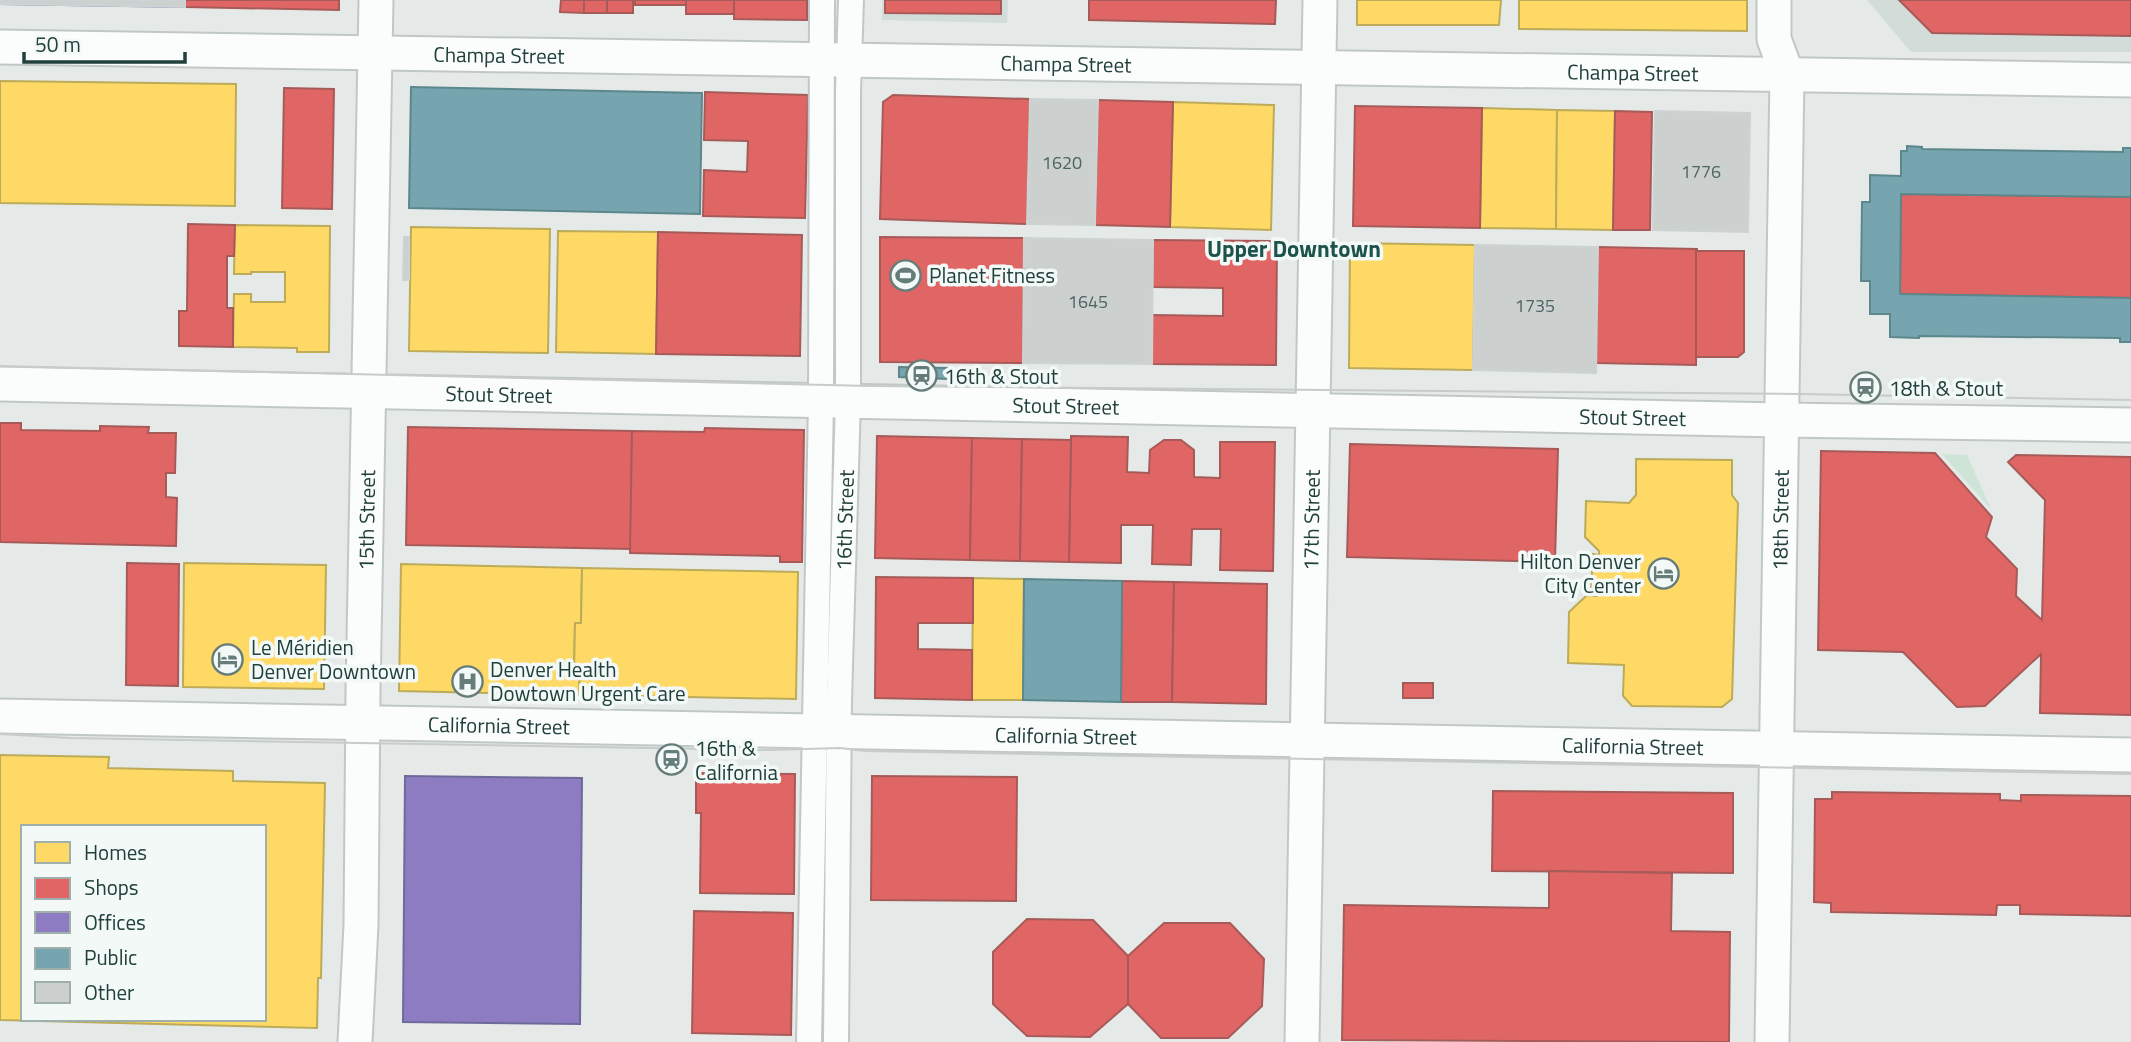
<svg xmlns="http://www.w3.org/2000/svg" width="2131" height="1042" font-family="'Titillium Web',sans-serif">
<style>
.built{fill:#d2dcd9}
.green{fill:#cde4d7}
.homes{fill:#ffd966;stroke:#bcab59;stroke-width:2;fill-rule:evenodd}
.shops{fill:#e06666;stroke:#a75b59;stroke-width:2}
.offices{fill:#8e7cc3;stroke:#6d6a9a;stroke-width:2}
.public{fill:#76a5af;stroke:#5c878c;stroke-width:2}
.building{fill:#ccd1d0;stroke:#cdd3d2;stroke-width:2}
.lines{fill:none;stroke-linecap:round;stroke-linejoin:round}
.street-casing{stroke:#c2c7c6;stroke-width:28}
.secondary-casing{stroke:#c0c8c6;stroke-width:37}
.street{stroke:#fbfcfc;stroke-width:24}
.secondary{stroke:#fbfcfc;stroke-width:33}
.tram{stroke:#c7cbca;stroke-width:2}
.labels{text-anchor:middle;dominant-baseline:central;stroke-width:7;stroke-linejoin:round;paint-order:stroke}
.number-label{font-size:18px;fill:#4c6561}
.street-label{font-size:21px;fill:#21403b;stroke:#f3f9f7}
.poi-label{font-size:21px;fill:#21403b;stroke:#f3f9f7;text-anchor:start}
.neighbourhood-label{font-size:23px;font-weight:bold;fill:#1c534c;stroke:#f3f9f7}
</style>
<rect width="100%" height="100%" fill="#e5eae9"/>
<g class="built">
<path d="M882 0H1008L1007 23 882 20Z"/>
<path d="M1867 0H2131V52H1911Z"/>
</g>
<path class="green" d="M1942 454 1967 455 1991 509Z"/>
<g class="homes">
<path d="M1357 0H1501L1499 25H1357Z"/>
<path d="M1519 0H1747V31L1519 29Z"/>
<path d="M0 81 236 84 235 206 0 203Z"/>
<path d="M1173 102 1274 105 1271 230 1170 227Z"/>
<path d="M1482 108 1557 110 1556 229 1480 228Z"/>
<path d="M1557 110 1615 111 1613 230 1556 229Z"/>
<path d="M235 225 330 226 329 352H297V348L233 347 234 294H251V302H285V272H251V274H234Z"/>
<path d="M411 227 550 229 548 353 409 351Z"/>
<path d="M558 231 658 232 656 354 556 352Z"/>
<path d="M1350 243 1475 245 1473 370 1349 368Z"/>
<path d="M1636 459 1732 460V495L1738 503 1732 699 1722 707 1632 706 1623 696 1624 665 1568 663 1569 612 1586 596H1597L1598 591 1591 590 1593 554 1599 555V551L1585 537 1586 501 1629 503 1636 495Z"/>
<path d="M184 563 326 565 324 689 183 687Z"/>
<path d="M401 564 582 568 581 623H575L574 670H580L579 695 399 691Z"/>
<path d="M582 568 798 572 796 699 579 695 580 670H574L575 623H581Z"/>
<path d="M973 578 1024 579 1023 700H972Z"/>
<path d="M0 755 109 757 108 768 233 771V781L325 783 321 978H318L317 1028 0 1020ZM23 827H264V1019H23Z"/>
</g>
<g class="shops">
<path d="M185 0H339V10L185 7Z"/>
<path d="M561 0H584V13L560 12Z"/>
<rect x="584" y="0" width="23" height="13"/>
<rect x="607" y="0" width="26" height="13"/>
<rect x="635" y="0" width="51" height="5"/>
<rect x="686" y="0" width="48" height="14"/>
<path d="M734 0H807V20L734 19Z"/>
<path d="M885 0H1001V14L885 13Z"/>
<path d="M1089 0H1276L1275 24 1089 20Z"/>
<path d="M1899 0H2131V36L1932 33Z"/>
<path d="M284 88 334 89 332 209 282 208Z"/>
<path d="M705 92 808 95 805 218 703 216 704 170 747 172 748 141 704 140Z"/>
<path d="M893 95 1030 99 1027 224 880 219 883 102Z"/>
<path d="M1098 100 1173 102 1170 227 1095 225Z"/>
<path d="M1355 106 1482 108 1480 228 1353 226Z"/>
<path d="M1615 111 1652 112 1650 230H1613Z"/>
<path d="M1901 194 2131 197V298L1900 294Z"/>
<path d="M188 224 235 225 234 256H227V308H233V347L179 346V311H187Z"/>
<path d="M658 232 802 235 800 356 656 354Z"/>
<path d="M880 237 1024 238 1023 363 880 362Z"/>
<path d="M1153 240 1277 241 1276 365 1152 364V315L1223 316V288L1152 287Z"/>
<path d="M1598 247 1697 249 1696 365 1596 363Z"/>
<path d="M1696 251H1744V352L1738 357H1696Z"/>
<path d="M0 423H21V430L100 431V426L149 427 148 433H176L175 473H166V497L177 498 176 546 0 542Z"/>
<path d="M408 427 632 431 631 549 406 545Z"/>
<path d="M705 428 804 430 802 562H780V556L630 553 632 431 704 432Z"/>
<path d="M877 436 972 438 970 560 875 558Z"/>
<path d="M1071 436 1128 437 1127 472 1149 473 1150 450 1164 440H1181L1194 450V477L1220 478V442H1275L1273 571 1220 570 1221 529H1192L1191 565 1152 564 1153 525H1121V563L1069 562Z"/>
<path d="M972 438 1022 439 1020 561 970 560Z"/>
<path d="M1022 439 1071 440 1069 562 1020 561Z"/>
<path d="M1350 444 1558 449 1555 562 1347 557Z"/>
<path d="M1821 451 1935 453 1992 517 1986 537 2017 569 2016 596 2042 620 2045 500 2008 462 2016 455 2131 457V715L2040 713 2041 654 1985 706 1957 707 1903 652 1818 650Z"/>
<path d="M127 563 179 564 178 686 126 685Z"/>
<path d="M876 577 973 578V623H918V649L972 650V700L875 698Z"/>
<path d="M1122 581 1174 582 1172 702H1121Z"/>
<path d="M1174 582 1267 584 1266 704 1172 702Z"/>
<rect x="1403" y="683" width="30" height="15"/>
<path d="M696 773 795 774 794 894 700 893 701 813H696Z"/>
<path d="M872 776 1017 777 1016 901 871 900Z"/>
<path d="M1493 791 1733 793V873L1492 871Z"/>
<path d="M1832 792 2000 794V800L2021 801V795L2131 796V916L2020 914V905H1997L1996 915 1831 912V903L1814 902 1815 799H1832Z"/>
<path d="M1549 871 1672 873 1671 931 1730 932 1729 1042 1342 1040 1344 905 1549 908Z"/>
<path d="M694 911 793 913 791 1035 692 1033Z"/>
<path d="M1027 919 1093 920 1128 956V1004L1090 1037 1027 1036 993 1004V952Z"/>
<path d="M1164 923H1230L1264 959 1262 1006 1228 1038H1161L1128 1004V956Z"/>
</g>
<g class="offices">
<path d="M0 0H185V7L0 4Z"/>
<path d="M405 776 582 778 580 1024 403 1022Z"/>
</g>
<g class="public">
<path d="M411 87 702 93 700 214 409 208Z"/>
<path d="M1907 146 1922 147V149L2123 152V148H2131V197L1901 194 1900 294 2131 298V342H2120V338L1919 336V338L1890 337V314H1870V281H1861L1862 202H1870V175L1901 176V151H1907Z"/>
<path d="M899 367 948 368 947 379 899 377Z"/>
<path d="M1024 579 1122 581 1121 702 1023 700Z"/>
</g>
<g class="building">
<path d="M0 0H185V7L0 4Z"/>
<path d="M1030 99 1098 100 1095 225 1027 224Z"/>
<path d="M1655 111 1750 113 1748 232 1653 230Z"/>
<path d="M404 237H409V280H403Z"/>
<path d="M1024 238 1153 240 1152 364 1023 363Z"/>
<path d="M1475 245 1598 247 1596 373 1473 370Z"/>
</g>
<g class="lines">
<defs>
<g id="street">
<path d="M809 1042 821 401 822 0"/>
<path id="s1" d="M836 1042 839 700 848 401V91L851 0"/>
</g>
<g id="secondary">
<path id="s2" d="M0 47 2131 80"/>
<path id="s3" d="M0 384 1782 420 2131 425"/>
<path id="s4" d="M0 716 2131 755"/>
<path id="s5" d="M355 1042 361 925 363 693 376 0"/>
<path id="s6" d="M1302 1042 1320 0"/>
<path id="s7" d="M1772 1042 1787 74 1774 39V0"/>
</g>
</defs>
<use href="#street" class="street-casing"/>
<use href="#secondary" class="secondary-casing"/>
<use href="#street" class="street"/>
<use href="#secondary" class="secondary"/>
<g class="tram">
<path d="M0 366 871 386 1799 394 2131 400"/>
<path d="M0 734 70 738 770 750 840 748 865 751 2131 774"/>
</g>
</g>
<defs>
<symbol id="stadium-ring" viewBox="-11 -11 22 22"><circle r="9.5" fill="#f3f9f7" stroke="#667c78" stroke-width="1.5"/><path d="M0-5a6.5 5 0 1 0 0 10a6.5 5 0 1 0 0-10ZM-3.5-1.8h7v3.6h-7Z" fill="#667c78"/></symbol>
<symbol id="station-ring" viewBox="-11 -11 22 22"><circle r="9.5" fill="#f3f9f7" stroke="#667c78" stroke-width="1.5"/><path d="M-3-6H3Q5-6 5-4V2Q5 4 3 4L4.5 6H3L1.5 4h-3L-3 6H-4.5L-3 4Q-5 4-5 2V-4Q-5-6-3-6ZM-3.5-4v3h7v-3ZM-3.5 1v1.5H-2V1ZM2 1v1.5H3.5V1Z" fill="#667c78"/></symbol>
<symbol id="hotel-ring" viewBox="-11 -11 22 22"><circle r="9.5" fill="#f3f9f7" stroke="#667c78" stroke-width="1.5"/><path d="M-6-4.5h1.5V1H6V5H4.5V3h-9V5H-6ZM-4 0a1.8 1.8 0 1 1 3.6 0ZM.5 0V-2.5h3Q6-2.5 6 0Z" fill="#667c78"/></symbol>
<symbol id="hospital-ring" viewBox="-11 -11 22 22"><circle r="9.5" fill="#f3f9f7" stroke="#667c78" stroke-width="1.5"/><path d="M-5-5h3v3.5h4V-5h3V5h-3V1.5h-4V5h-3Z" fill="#667c78"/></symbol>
</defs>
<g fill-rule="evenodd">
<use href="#stadium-ring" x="888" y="258" width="35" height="35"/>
<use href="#station-ring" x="904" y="358" width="35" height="35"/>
<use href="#station-ring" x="1848" y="370" width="35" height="35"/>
<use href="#hotel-ring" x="1646" y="556" width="35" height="35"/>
<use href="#hotel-ring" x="210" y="642" width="35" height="35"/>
<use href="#hospital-ring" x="450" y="664" width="35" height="35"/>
<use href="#station-ring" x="654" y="742" width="35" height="35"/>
</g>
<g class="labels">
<g class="number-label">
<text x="1062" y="162">1620</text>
<text x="1701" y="171">1776</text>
<text x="1088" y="301">1645</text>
<text x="1535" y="305">1735</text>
</g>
<g class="street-label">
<text stroke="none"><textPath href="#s2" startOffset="499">Champa Street</textPath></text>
<text stroke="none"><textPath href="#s2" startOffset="1066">Champa Street</textPath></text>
<text stroke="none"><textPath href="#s2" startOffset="1633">Champa Street</textPath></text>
<text stroke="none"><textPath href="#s3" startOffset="499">Stout Street</textPath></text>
<text stroke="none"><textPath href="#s3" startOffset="1066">Stout Street</textPath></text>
<text stroke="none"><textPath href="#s3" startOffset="1633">Stout Street</textPath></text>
<text stroke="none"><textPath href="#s7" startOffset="522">18th Street</textPath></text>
<text stroke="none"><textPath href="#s5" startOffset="522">15th Street</textPath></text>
<text stroke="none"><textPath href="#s1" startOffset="522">16th Street</textPath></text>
<text stroke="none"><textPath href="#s6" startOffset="522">17th Street</textPath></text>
<text stroke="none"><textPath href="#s4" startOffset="499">California Street</textPath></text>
<text stroke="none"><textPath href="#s4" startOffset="1066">California Street</textPath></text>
<text stroke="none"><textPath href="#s4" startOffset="1633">California Street</textPath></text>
</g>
<g class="poi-label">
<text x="929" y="275">Planet Fitness</text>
<text x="944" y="376">16th &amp; Stout</text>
<text x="1889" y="388">18th &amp; Stout</text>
<text x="1641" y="561" text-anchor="end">Hilton Denver<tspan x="1641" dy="24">City Center</tspan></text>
<text x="251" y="647">Le Méridien<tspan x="251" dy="24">Denver Downtown</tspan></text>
<text x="490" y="669">Denver Health<tspan x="490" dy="24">Dowtown Urgent Care</tspan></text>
<text x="695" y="748">16th &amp;<tspan x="695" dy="24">California</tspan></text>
</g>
<g class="neighbourhood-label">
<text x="1294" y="248">Upper Downtown</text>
</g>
</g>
<rect x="21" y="825" width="245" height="196" fill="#f3f9f7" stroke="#9fafac" stroke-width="2"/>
<rect x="35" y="842" width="35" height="21" fill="#ffd966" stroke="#9fafac" stroke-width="2"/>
<text x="84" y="860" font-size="21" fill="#21403b">Homes</text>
<rect x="35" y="878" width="35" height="21" fill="#e06666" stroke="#9fafac" stroke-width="2"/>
<text x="84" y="895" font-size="21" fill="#21403b">Shops</text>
<rect x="35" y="912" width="35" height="21" fill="#8e7cc3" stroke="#9fafac" stroke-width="2"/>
<text x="84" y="930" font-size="21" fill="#21403b">Offices</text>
<rect x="35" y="948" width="35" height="21" fill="#76a5af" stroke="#9fafac" stroke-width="2"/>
<text x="84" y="965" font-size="21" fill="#21403b">Public</text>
<rect x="35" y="982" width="35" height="21" fill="#ccd1d0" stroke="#9fafac" stroke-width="2"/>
<text x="84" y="1000" font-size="21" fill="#21403b">Other</text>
<path d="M24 52v10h161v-10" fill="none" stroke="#21403b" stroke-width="3.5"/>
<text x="35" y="52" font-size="21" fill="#21403b" stroke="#f3f9f7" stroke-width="5" paint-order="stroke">50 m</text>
</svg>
